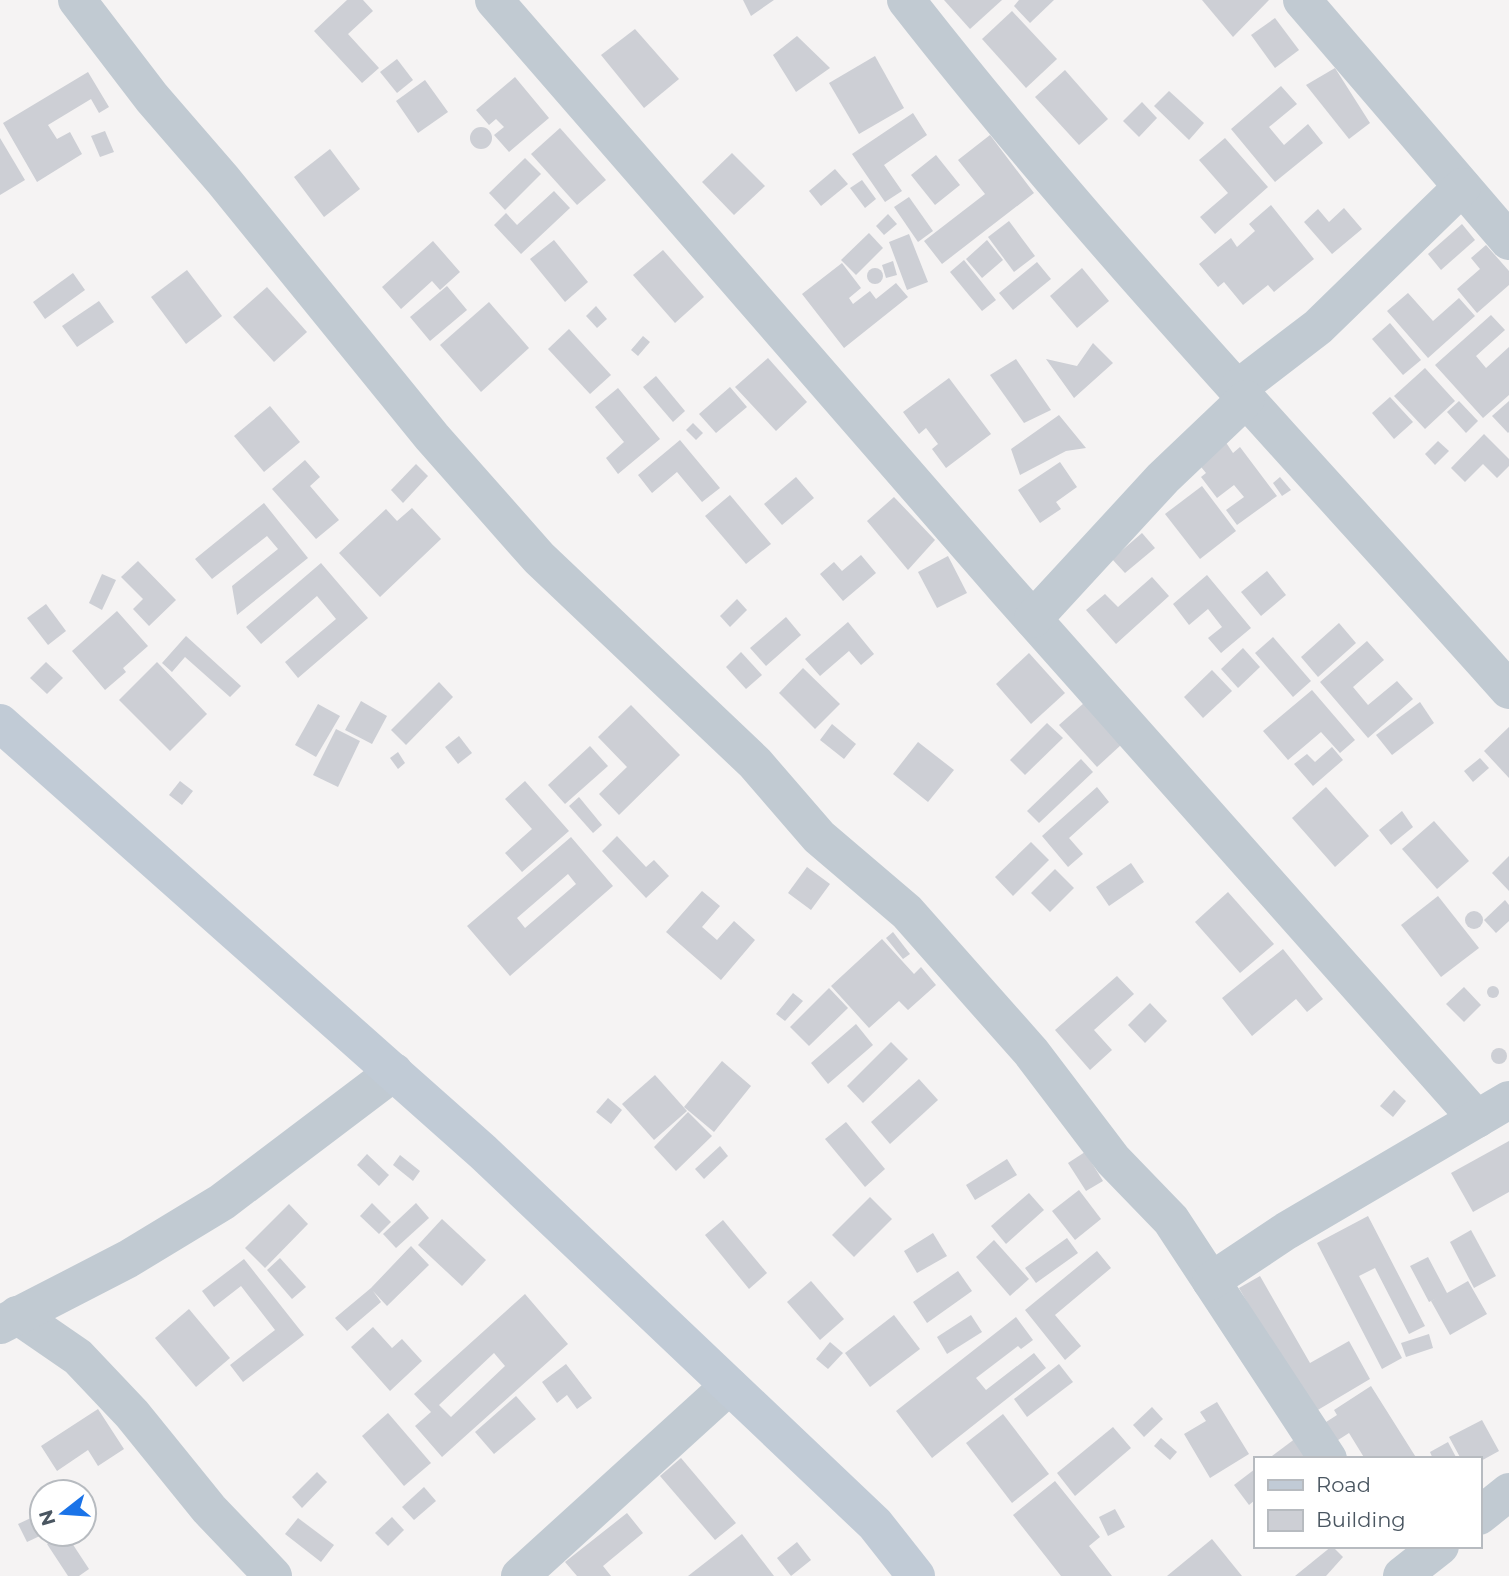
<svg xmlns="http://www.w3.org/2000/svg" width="1509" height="1576" font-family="Montserrat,sans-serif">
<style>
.building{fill:#cdcfd5;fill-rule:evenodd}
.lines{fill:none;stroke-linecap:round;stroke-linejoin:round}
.minor{stroke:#c1cad2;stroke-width:38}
.secondary{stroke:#c1cbd6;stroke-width:38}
</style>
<rect width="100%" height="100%" fill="#f5f3f3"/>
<g class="building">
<path d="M347 0H363L373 11 348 34 379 68 362 83 314 31Z"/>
<path d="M743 0H774L751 16Z"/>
<path d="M944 0H1002L970 29Z"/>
<path d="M1019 0H1054L1030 23 1014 6Z"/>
<path d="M1202 0H1269L1233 37Z"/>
<path d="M1012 11 1057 59 1026 88 982 39Z"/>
<path d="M1275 18 1299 50 1275 68 1251 35Z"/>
<path d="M635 29 679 79 644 108 601 55Z"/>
<path d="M797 36 830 68 796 92 773 55Z"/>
<path d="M875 56 904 108 859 134 829 83Z"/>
<path d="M397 59 413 80 397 93 380 72Z"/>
<path d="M1335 68 1370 123 1349 139 1306 85Z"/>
<path d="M1065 70 1108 119 1079 145 1035 97Z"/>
<path d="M88 72 109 107 99 113 91 99 48 125 57 139 70 132 82 154 37 182 3 123Z"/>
<path d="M515 77 549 118 509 152 494 135 504 127 496 119 489 125 476 110Z"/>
<path d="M425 80 448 112 418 133 396 101Z"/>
<path d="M1281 86 1297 104 1269 127 1284 145 1308 124 1323 143 1275 182 1231 129Z"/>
<path d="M1169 91 1204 123 1189 140 1154 106Z"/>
<path d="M1142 102 1157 118 1139 137 1123 121Z"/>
<path d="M913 113 927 135 884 165 902 191 885 202 852 154Z"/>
<circle cx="481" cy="138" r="11"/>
<path d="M560 128 606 180 577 205 531 154Z"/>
<path d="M105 131 114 152 100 157 91 136Z"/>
<path d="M990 135 1034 193 942 264 924 241 985 194 958 160Z"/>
<path d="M0 138 25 180 0 195Z"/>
<path d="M1225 138 1268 187 1215 234 1200 217 1228 193 1199 160Z"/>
<path d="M330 149 360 189 324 217 294 177Z"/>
<path d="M732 153 765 186 734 215 702 182Z"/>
<path d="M936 155 960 185 935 205 911 175Z"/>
<path d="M525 158 541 174 505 210 489 193Z"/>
<path d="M835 169 848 184 821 206 809 191Z"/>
<path d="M862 180 876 199 865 208 850 188Z"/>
<path d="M554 191 570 208 521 254 494 225 506 213 517 225Z"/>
<path d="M909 197 933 231 918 242 894 207Z"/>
<path d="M1271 205 1314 259 1274 292 1268 285 1243 305 1224 282 1218 287 1199 264 1231 238 1237 247 1255 231 1249 224Z"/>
<path d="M1344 208 1362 229 1332 254 1304 222 1318 209 1329 222Z"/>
<path d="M888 214 897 224 884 235 876 226Z"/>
<path d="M1009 221 1035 256 1014 272 988 237Z"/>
<path d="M1462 224 1475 240 1441 270 1428 254Z"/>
<path d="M869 233 883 248 856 275 841 260Z"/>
<path d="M909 234 928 282 907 290 889 242Z"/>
<path d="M554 240 588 282 565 302 530 259Z"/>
<path d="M987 240 1003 260 982 278 966 259Z"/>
<path d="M433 241 460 272 440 290 432 281 401 309 382 287Z"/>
<path d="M1486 245 1509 271V285L1477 313 1457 289 1480 269 1471 258Z"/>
<path d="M663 250 704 297 675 323 633 275Z"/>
<path d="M964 260 996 300 982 311 950 272Z"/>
<path d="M893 261 897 275 886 278 882 265Z"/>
<path d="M1037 262 1051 279 1013 310 999 293Z"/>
<path d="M842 263 861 288 849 298 853 304 870 291 876 299 896 283 908 297 844 348 802 294Z"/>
<path d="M1082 268 1109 301 1077 328 1050 296Z"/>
<circle cx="875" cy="276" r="8"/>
<path d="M187 270 222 316 186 344 151 297Z"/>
<path d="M73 273 85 290 45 319 33 302Z"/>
<path d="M447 286 467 310 430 341 410 317Z"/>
<path d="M267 287 307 332 274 362 233 317Z"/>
<path d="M1408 293 1433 321 1459 298 1475 316 1428 358 1387 311Z"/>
<path d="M99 301 114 322 77 347 62 326Z"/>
<path d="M489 302 529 348 481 392 440 345Z"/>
<path d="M596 306 607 319 597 328 586 316Z"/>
<path d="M1491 315 1505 330 1476 356 1486 368 1509 347V395L1483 418 1435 365Z"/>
<path d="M1390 323 1421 360 1403 375 1372 339Z"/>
<path d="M569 329 611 375 590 394 548 349Z"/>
<path d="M643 336 650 342 638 356 631 350Z"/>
<path d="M1093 343 1113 363 1074 398 1046 359 1077 366Z"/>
<path d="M768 358 807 402 776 431 735 387Z"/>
<path d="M1016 359 1051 410 1024 423 990 375Z"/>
<path d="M1425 368 1455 401 1425 429 1394 396Z"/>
<path d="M656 376 685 411 673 422 643 387Z"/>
<path d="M949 378 991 434 946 468 932 449 938 444 926 428 919 434 903 412Z"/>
<path d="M730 387 747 407 716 433 699 414Z"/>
<path d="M618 388 660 439 618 474 606 458 624 442 595 407Z"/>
<path d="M1390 397 1413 422 1394 439 1372 413Z"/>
<path d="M1459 401 1478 421 1466 433 1447 412Z"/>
<path d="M1509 401V432L1508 433 1492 416Z"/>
<path d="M270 406 300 442 264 472 234 436Z"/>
<path d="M1059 415 1086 448 1066 451 1020 475 1011 449Z"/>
<path d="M693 423 703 433 696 440 686 430Z"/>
<path d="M1484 434 1509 459V466L1497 478 1483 464 1465 482 1451 468Z"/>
<path d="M680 440 720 488 702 502 677 472 652 493 638 475Z"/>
<path d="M1225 441 1233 453 1240 447 1277 496 1237 525 1226 510 1244 497 1234 485 1217 498 1201 477 1206 473 1197 462Z"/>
<path d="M1438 441 1449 451 1435 465 1425 454Z"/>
<path d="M305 460 320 477 310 486 339 520 316 539 272 489Z"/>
<path d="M1060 462 1077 487 1056 502 1061 509 1040 523 1018 490Z"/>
<path d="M416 464 428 476 403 503 391 490Z"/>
<path d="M796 477 814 498 782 525 764 504Z"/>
<path d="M1280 477 1291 490 1282 496 1273 483Z"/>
<path d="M1202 486 1236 531 1200 559 1165 514Z"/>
<path d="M730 495 771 544 746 564 705 516Z"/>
<path d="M894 497 935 540 908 570 867 521Z"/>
<path d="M264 503 308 558 237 615 232 586 278 549 267 536 212 579 195 559Z"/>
<path d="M412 508 441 539 380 597 339 553 386 509 397 521Z"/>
<path d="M1142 533 1155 548 1125 573 1112 559Z"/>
<path d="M861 555 876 573 843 601 820 574 834 562 842 571Z"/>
<path d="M948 556 967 593 937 608 918 572Z"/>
<path d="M138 561 176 600 149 626 133 609 143 599 121 577Z"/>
<path d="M321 563 368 618 298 678 285 662 336 619 317 596 261 644 246 627Z"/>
<path d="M1267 571 1286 595 1261 616 1241 592Z"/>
<path d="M102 574 116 580 102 610 89 603Z"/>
<path d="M1207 575 1251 628 1221 653 1208 638 1222 627 1208 609 1189 625 1173 604Z"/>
<path d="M1152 577 1169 596 1116 644 1086 610 1105 594 1118 607Z"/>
<path d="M737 599 747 610 730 627 720 616Z"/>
<path d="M46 604 66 631 48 645 27 618Z"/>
<path d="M117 611 148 646 123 668 126 672 105 690 72 651Z"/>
<path d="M786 617 801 635 766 666 750 648Z"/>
<path d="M848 622 874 654 861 665 849 651 820 676 805 659Z"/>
<path d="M1339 623 1356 643 1318 677 1301 657Z"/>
<path d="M186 636 241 686 230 697 185 657 172 672 162 663Z"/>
<path d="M1273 637 1311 681 1293 697 1255 653Z"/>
<path d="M1367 641 1384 660 1353 687 1368 705 1397 681 1413 699 1368 738 1320 682Z"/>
<path d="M1243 648 1260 667 1238 688 1221 669Z"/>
<path d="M741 652 762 675 746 689 726 667Z"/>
<path d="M1029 653 1065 693 1031 724 996 684Z"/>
<path d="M46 662 63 678 47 694 30 678Z"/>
<path d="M157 662 207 714 170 751 119 700Z"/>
<path d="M803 668 840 704 815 729 779 693Z"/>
<path d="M1212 670 1232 691 1203 718 1184 697Z"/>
<path d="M439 682 453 697 406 745 391 730Z"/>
<path d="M1312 690 1355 740 1340 753 1321 732 1288 760 1263 731Z"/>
<path d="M361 701 387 716 372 744 345 730Z"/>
<path d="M1420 702 1434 723 1392 755 1376 735Z"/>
<path d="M1084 703 1122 744 1097 767 1059 725Z"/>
<path d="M318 704 340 716 316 757 295 745Z"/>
<path d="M631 705 680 755 619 815 599 794 627 767 598 737Z"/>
<path d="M1047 723 1063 738 1025 775 1010 760Z"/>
<path d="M832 724 856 744 844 759 820 740Z"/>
<path d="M1509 727V778L1484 751Z"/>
<path d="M336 729 360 741 338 787 313 775Z"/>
<path d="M459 736 472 753 458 764 445 747Z"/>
<path d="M918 742 954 770 928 802 893 774Z"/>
<path d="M590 746 608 766 565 804 548 785Z"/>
<path d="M1332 747 1343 760 1313 786 1294 764 1307 754 1315 762Z"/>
<path d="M398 752 405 763 398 769 390 758Z"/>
<path d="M1480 758 1489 768 1473 782 1464 771Z"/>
<path d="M1081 759 1093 772 1039 823 1027 811Z"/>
<path d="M180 781 193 791 182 805 169 795Z"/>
<path d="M525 781 569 831 522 872 505 853 532 829 505 799Z"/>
<path d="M1097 787 1109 802 1069 838 1083 854 1068 867 1042 836Z"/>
<path d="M1326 787 1369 836 1335 867 1292 818Z"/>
<path d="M579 797 602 825 593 833 569 806Z"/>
<path d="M1402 811 1413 827 1391 845 1379 830Z"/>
<path d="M1434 821 1469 861 1437 889 1402 849Z"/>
<path d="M617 836 646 867 654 860 669 876 646 898 602 851Z"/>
<path d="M571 837 613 886 510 976 467 926ZM568 874 576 884 525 928 517 918Z"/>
<path d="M1031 842 1049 860 1013 896 995 877Z"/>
<path d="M1509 856V891L1492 873Z"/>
<path d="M1131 863 1144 882 1109 906 1096 887Z"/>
<path d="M807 867 830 884 811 910 788 893Z"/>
<path d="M1055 869 1074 888 1050 912 1031 893Z"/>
<path d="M702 891 720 906 702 927 717 940 734 921 755 940 721 980 666 932Z"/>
<path d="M1228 892 1274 944 1240 973 1195 922Z"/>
<path d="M1438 896 1479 948 1441 977 1401 925Z"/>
<path d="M1505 900 1509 905V921L1496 933 1484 920Z"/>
<circle cx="1474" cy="920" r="9"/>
<path d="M893 932 910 954 903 959 886 938Z"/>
<path d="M882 939 914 974 921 967 936 985 908 1010 899 1001 869 1028 831 986Z"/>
<path d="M1283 949 1323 999 1307 1012 1296 999 1252 1036 1222 998Z"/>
<path d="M1117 976 1134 994 1094 1030 1112 1050 1090 1070 1055 1030Z"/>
<circle cx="1493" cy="992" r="6"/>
<path d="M1464 987 1481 1005 1464 1022 1446 1004Z"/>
<path d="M829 988 848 1008 809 1046 790 1027Z"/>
<path d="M793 993 803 1001 785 1021 776 1014Z"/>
<path d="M1150 1003 1167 1021 1145 1043 1128 1025Z"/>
<path d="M856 1024 873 1045 828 1084 811 1063Z"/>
<path d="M891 1042 908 1059 863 1103 847 1086Z"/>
<circle cx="1499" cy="1056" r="8"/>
<path d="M722 1061 751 1086 714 1132 684 1107Z"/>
<path d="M655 1075 687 1111 654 1140 622 1104Z"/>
<path d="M919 1079 938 1100 890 1144 871 1122Z"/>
<path d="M1394 1090 1406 1101 1393 1117 1380 1106Z"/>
<path d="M608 1098 622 1110 611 1124 596 1112Z"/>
<path d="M688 1112 712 1136 676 1171 654 1147Z"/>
<path d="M846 1122 885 1169 865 1187 825 1139Z"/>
<path d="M1509 1141V1192L1473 1212 1451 1173Z"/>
<path d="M720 1146 728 1156 704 1179 695 1169Z"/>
<path d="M1085 1152 1103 1181 1086 1191 1068 1163Z"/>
<path d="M367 1154 389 1175 379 1186 357 1165Z"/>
<path d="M400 1155 420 1171 413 1181 393 1165Z"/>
<path d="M1007 1159 1017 1175 975 1200 966 1185Z"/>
<path d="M1079 1190 1101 1219 1075 1240 1052 1211Z"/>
<path d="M1029 1193 1044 1210 1006 1244 991 1226Z"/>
<path d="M870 1197 892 1219 854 1257 832 1235Z"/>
<path d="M372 1203 391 1222 379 1234 360 1216Z"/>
<path d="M416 1203 429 1218 396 1248 383 1234Z"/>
<path d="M289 1204 308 1224 265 1268 245 1248Z"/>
<path d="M1368 1216 1425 1326 1409 1334 1375 1268 1359 1276 1402 1358 1382 1369 1317 1243Z"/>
<path d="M442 1219 486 1260 462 1286 418 1245Z"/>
<path d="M723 1220 767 1273 749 1289 705 1235Z"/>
<path d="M1471 1230 1496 1276 1474 1288 1450 1242Z"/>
<path d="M933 1233 947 1256 917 1273 904 1251Z"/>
<path d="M1067 1238 1078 1253 1036 1283 1025 1268Z"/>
<path d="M994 1240 1029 1279 1010 1296 976 1257Z"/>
<path d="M411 1246 429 1265 387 1306 373 1291 381 1302 347 1331 335 1318 371 1288Z"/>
<path d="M1097 1251 1111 1268 1055 1315 1081 1346 1065 1360 1025 1310Z"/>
<path d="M1428 1257 1447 1293 1468 1281 1487 1314 1450 1335 1431 1301 1438 1297 1429 1302 1410 1266Z"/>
<path d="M280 1258 306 1287 292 1299 267 1270Z"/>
<path d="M244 1259 304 1335 243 1382 230 1365 275 1330 241 1286 214 1307 202 1291Z"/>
<path d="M958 1271 972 1291 927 1323 913 1302Z"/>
<path d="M1260 1276 1310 1363 1349 1341 1370 1379 1311 1414 1239 1288Z"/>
<path d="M811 1281 844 1319 820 1340 787 1302Z"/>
<path d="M525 1294 568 1344 442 1457 415 1426 431 1412 414 1394ZM494 1353 505 1366 451 1417 439 1405Z"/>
<path d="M189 1309 230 1358 196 1387 155 1338Z"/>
<path d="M894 1315 920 1349 870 1387 845 1353Z"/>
<path d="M971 1315 982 1332 947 1354 937 1337Z"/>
<path d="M1016 1317 1033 1340 1021 1349 1018 1346 976 1378 986 1390 1034 1353 1046 1368 932 1458 896 1411Z"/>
<path d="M373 1327 392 1348 402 1339 422 1361 390 1391 351 1347Z"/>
<path d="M1429 1334 1433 1348 1406 1357 1401 1343Z"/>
<path d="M830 1342 843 1353 828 1369 816 1359Z"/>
<path d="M566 1364 592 1398 577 1409 567 1395 557 1403 542 1382Z"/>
<path d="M1059 1364 1073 1382 1027 1417 1014 1399Z"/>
<path d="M1371 1386 1417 1459H1365L1349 1433 1335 1442 1323 1424 1337 1415 1334 1410Z"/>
<path d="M516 1396 536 1419 494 1454 475 1432Z"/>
<path d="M1217 1402 1249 1454 1210 1478 1184 1434 1206 1421 1200 1412Z"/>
<path d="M1152 1407 1163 1419 1144 1437 1133 1425Z"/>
<path d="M98 1409 124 1449 98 1466 88 1450 57 1471 41 1446Z"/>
<path d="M388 1413 431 1463 404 1486 362 1436Z"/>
<path d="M1003 1414 1049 1474 1012 1503 966 1443Z"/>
<path d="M1482 1420 1499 1451 1479 1462V1459H1461L1449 1437Z"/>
<path d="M1113 1427 1131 1448 1075 1496 1057 1473Z"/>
<path d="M1161 1438 1177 1452 1170 1460 1154 1446Z"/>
<path d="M1296 1438 1309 1459H1268Z"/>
<path d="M1448 1442 1457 1459H1433L1430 1452Z"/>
<path d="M681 1458 736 1523 715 1540 660 1476Z"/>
<path d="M1255 1469V1500L1249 1505 1234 1485Z"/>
<path d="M317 1472 327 1482 302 1508 292 1497Z"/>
<path d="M1055 1481 1100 1537 1089 1546 1112 1576H1061L1013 1515Z"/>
<path d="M424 1487 436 1501 414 1520 402 1507Z"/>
<path d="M1115 1509 1125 1527 1108 1536 1099 1517Z"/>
<path d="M627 1513 643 1533 603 1566 611 1576H577L565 1562Z"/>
<path d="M33 1517 42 1535 27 1542 18 1524Z"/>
<path d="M392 1517 404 1530 388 1546 375 1533Z"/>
<path d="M298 1518 334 1545 321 1562 285 1534Z"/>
<path d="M62 1534H66L89 1569 79 1576H68L47 1544Z"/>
<path d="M742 1534 774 1576H688Z"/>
<path d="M1212 1539 1242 1576H1167Z"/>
<path d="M797 1542 811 1560 791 1576 777 1558Z"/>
<path d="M1332 1546 1343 1557 1326 1576H1295Z"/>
</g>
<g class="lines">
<g class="minor">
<path d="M77 0 152 98 223 180 432 437 539 558 755 763 819 837 907 912 1031 1052 1113 1160 1171 1220 1328 1459"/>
<path d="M494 0 1007 590 1477 1119"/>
<path d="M906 0C1094 241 1306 462 1509 690"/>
<path d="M1302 0 1509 241"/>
<path d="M1237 389 1318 327 1462 187"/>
<path d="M1033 619 1163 478 1246 399"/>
<path d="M1211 1281 1286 1231 1509 1100"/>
<path d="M17 1315 78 1357 132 1414 209 1509 273 1576"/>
<path d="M0 1325 128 1259 222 1202 394 1072"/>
<path d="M1479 1516 1509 1492"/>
<path d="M520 1576 729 1386"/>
<path d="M1402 1576 1440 1546"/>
</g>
<path class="secondary" d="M0 723 483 1152 875 1524 916 1576"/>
</g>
<rect x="1254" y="1457" width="228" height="91" fill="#ffffff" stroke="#b7bbc0" stroke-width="2"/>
<rect x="1268" y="1480" width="35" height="10" fill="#c1cbd6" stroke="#b7bbc0" stroke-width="2"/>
<text x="1316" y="1492" font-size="21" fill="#4a5661">Road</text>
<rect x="1268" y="1510" width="35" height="21" fill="#cdcfd5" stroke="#b7bbc0" stroke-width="2"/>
<text x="1316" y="1527" font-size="21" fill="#4a5661">Building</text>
<g transform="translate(63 1513) rotate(253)"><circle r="33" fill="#ffffff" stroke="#b7bbc0" stroke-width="2"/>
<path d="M0-5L12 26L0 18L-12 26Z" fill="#1a73e8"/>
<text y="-10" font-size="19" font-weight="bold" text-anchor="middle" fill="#4a5661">N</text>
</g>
</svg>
